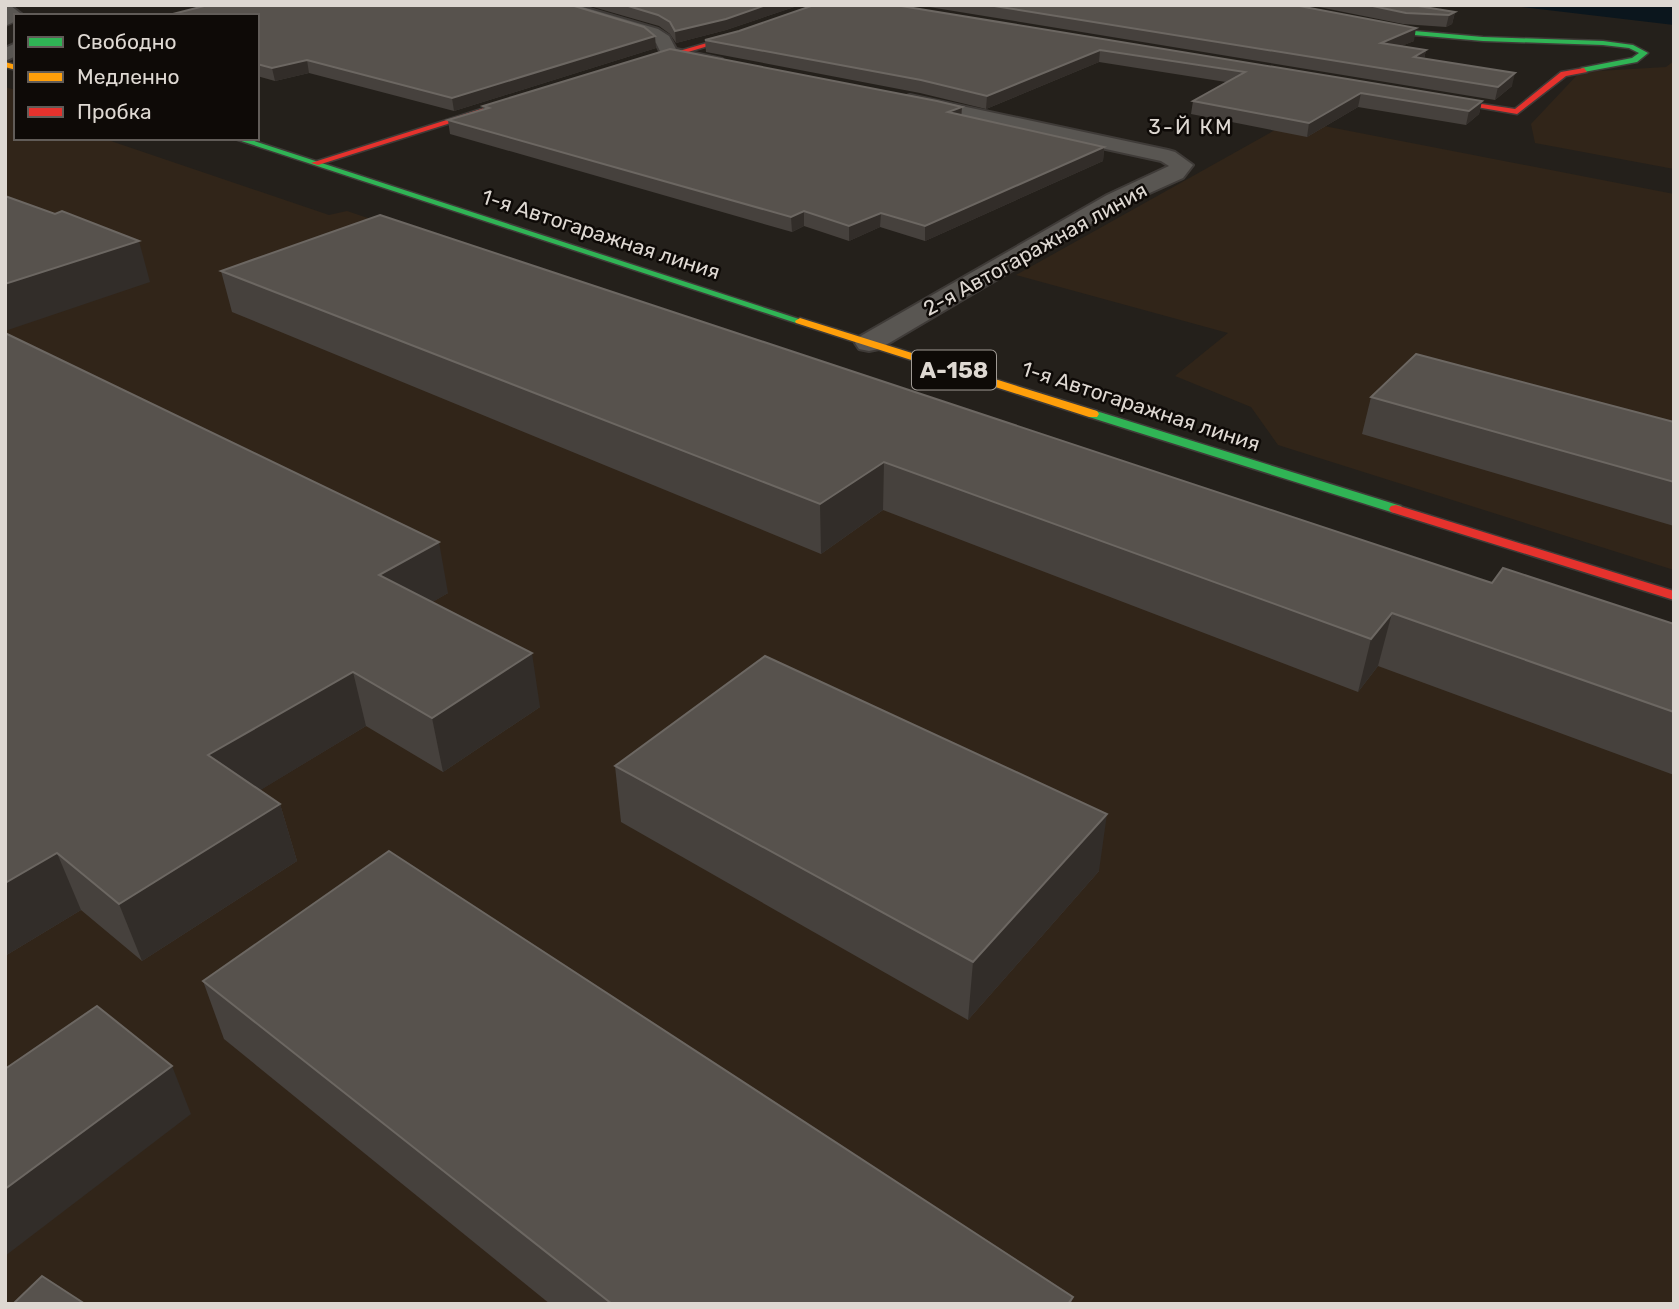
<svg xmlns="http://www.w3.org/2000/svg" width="1679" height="1309" font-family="Rubik,sans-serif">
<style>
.built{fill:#312519}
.water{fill:#0b161d}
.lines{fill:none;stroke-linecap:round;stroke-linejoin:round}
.lane-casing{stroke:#3f3b38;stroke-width:3}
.street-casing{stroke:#3f3b38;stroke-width:4}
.fast-casing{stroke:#3f3b38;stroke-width:3}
.slow-casing{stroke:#3f3b38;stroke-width:3}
.jam-casing{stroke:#3f3b38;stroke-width:3}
.lane{fill:#595652;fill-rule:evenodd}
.street{fill:#595652;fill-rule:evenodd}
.fast{fill:#30b455;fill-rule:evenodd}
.slow{fill:#ff9f0a;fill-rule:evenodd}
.jam{fill:#e5322d;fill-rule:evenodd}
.wall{fill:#46413d}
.shaded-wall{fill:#322d29}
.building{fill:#57524d;stroke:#6c6762;stroke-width:2}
.labels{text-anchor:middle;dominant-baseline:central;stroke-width:5;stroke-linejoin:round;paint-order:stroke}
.far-neighbourhood-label{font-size:21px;letter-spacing:2px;fill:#ded8d2;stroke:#0e0a07}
.far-street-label{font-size:21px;fill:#ded8d2;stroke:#0e0a07}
.shield{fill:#0e0a07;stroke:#a09a95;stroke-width:2}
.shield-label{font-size:23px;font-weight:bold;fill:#ded8d2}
</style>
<rect width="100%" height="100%" fill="#24201b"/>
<g class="built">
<path d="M1674 61V169L1535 143 1531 124 1580 72 1666 67Z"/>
<path d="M5 87 16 90V138H102L329 215 347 211 1674 656V1304H5Z"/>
<path d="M1293 120 1674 194V570L1278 445 1251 407 1175 376 1228 333 1016 275Z"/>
</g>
<path class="water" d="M1506 5H1674V25Z"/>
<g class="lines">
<defs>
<path id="lane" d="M16 12 22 16H16V21L5 26V17Z"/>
<g id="street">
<path d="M5 5 11 6 24 16H16V21L5 16Z"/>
<path d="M551 5H576L658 29 669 36 676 49 722 59 725 63 716 68 663 57 656 43 646 37 553 8Z"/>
<path d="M16 43V56L5 61V48Z"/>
<path d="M910 95 1168 150 1175 152 1193 165 1183 178 1123 205 879 349 869 351 859 349 855 343 859 337 1107 195 1169 166 1161 161 903 105 901 101 903 97Z"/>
</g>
<g id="fast">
<path d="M1268 5H1282L1403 30 1483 37 1603 41 1633 45 1648 53 1637 62 1584 72 1581 68 1632 58 1639 53 1629 48 1603 45 1483 41 1403 34Z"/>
<path d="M232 138H245L805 321 796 323Z"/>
<path d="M1093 410 1401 506 1403 509 1396 513 1391 512 1089 417V411Z"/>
</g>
<g id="slow">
<path d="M5 62 16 65V70L5 67Z"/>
<path d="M800 318 1097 411 1099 414 1097 417H1089L796 323 795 321Z"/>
</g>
<g id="jam">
<path d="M818 5H828L735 38 631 69 624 67 731 36Z"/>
<path d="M1584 68 1587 72 1566 76 1517 114 1424 98 1428 96 1515 109 1561 72Z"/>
<path d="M494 105 501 107 318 165 311 163Z"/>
<path d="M1396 505 1674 591V600L1391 512 1389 509 1391 506Z"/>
</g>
</defs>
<use href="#lane" class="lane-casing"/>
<use href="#street" class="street-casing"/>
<use href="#fast" class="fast-casing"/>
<use href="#slow" class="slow-casing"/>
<use href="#jam" class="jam-casing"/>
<use href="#lane" class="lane"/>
<use href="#street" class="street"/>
<use href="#fast" class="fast"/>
<use href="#slow" class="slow"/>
<use href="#jam" class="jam"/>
</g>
<g class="wall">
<path d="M586 5H800L726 30 676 43 670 34 659 26Z"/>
<path d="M814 5 1482 101 1479 114 1466 125 1358 107 1307 137 1191 114 1193 101 1226 82 1099 62 986 109 920 93 706 52 705 40 739 31Z"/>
<path d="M917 5H1294L1414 41 1401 46 1426 50 1424 59 1512 86 1495 100Z"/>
<path d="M1309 5H1412L1455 12 1452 24 1446 27 1403 24Z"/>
<path d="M257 16 656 48 454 111 309 73 275 81 257 76Z"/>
<path d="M483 106 961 115 1104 147 1103 161 925 241 880 227 849 241 804 226 792 232 450 134 448 120 483 110Z"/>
<path d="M221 271 1492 583 1674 624V775L1378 666 1358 692 883 510 821 554 232 312Z"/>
<path d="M5 333 448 593 432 602 540 707 443 772 366 726 260 790 280 804 297 861 142 961 81 910 5 956Z"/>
<path d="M1371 397 1674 422V526L1362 434Z"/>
<path d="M615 766 1099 871 968 1020 621 822Z"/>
<path d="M203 981 1073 1297 1071 1304H550L224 1039Z"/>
</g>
<g class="shaded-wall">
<path d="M766 5H800L726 30 676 43 675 31Z"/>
<path d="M1455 12 1452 24 1446 27 1449 15Z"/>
<path d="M1416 28 1414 41 1379 55 1381 43Z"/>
<path d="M655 36 656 48 454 111 452 98Z"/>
<path d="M1100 50 1099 62 986 109 987 96Z"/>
<path d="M1426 50 1423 63 1414 57Z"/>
<path d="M307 60 309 73 275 81 272 68Z"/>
<path d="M1515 73 1512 86 1495 100 1498 87Z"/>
<path d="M1361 93 1358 107 1307 137 1309 123Z"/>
<path d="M1482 101 1479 114 1466 125 1469 111Z"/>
<path d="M962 107 961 120 948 112Z"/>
<path d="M1104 147 1103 161 925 241V226Z"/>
<path d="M804 211V226L792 232 791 217Z"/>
<path d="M881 213 880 227 849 241V226Z"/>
<path d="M139 241 150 282 5 331V284Z"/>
<path d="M884 462 883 510 821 554 820 504Z"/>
<path d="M439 542 448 593 390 627 379 575Z"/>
<path d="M1392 613 1378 666 1358 692 1371 639Z"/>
<path d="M532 653 540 707 443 772 432 718Z"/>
<path d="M353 672 366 726 226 811 208 755Z"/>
<path d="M280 804 297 861 142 961 119 904Z"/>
<path d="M1107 814 1099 871 968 1020 973 962Z"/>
<path d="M57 853 81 910 5 956V883Z"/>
<path d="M172 1066 191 1114 5 1256V1189Z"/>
</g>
<g class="building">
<path d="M208 5H571L644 27 655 36 452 98 307 60 272 68 257 64V16H165Z"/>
<path d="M625 5H766L726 19 675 31 670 22 658 15Z"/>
<path d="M814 5H895L1482 101 1469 111 1361 93 1309 123 1193 101 1245 72 1100 50 987 96 921 80 705 40 739 31Z"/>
<path d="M988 5H1294L1416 28 1381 43 1426 50 1414 57 1515 73 1498 87Z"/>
<path d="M1368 5H1412L1455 12 1449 15 1406 13Z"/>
<path d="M670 49 937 101 962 107 948 112 1104 147 925 226 881 213 849 226 804 211 791 217 448 120 489 108 483 106Z"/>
<path d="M5 196 55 214 62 211 139 241 5 284Z"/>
<path d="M380 215 1492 583 1503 568 1674 624V712L1392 613 1371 639 884 462 820 504 221 271Z"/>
<path d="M5 333 439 542 379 575 532 653 432 718 353 672 208 755 280 804 119 904 57 853 5 883Z"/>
<path d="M1416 354 1674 422V482L1371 397Z"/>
<path d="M765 656 1107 814 973 962 615 766Z"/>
<path d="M389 851 1073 1297 1068 1304H612L203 981Z"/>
<path d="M97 1006 172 1066 5 1189V1069Z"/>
<path d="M42 1276 85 1304H13Z"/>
</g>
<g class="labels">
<g class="far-neighbourhood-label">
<text x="1191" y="126">3-Й КМ</text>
</g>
<g class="far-street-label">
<text transform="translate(601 234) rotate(18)">1-я Автогаражная линия</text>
<text transform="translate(1035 249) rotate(-29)">2-я Автогаражная линия</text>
<text transform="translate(1141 406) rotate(18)">1-я Автогаражная линия</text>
</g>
<rect class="shield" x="912" y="350.5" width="84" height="39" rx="5"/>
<g class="shield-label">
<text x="954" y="370">А-158</text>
</g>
</g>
<rect width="1679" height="1309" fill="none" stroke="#ded8d2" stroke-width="14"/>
<rect x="14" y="14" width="245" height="126" fill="#0e0a07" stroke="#615c58" stroke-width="2"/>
<rect x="28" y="37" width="35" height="10" fill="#30b455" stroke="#615c58" stroke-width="2"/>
<text x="77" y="49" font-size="21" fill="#ded8d2">Свободно</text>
<rect x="28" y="72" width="35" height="10" fill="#ff9f0a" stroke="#615c58" stroke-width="2"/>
<text x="77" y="84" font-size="21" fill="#ded8d2">Медленно</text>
<rect x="28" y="107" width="35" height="10" fill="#e5322d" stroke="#615c58" stroke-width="2"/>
<text x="77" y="119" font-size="21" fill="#ded8d2">Пробка</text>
</svg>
